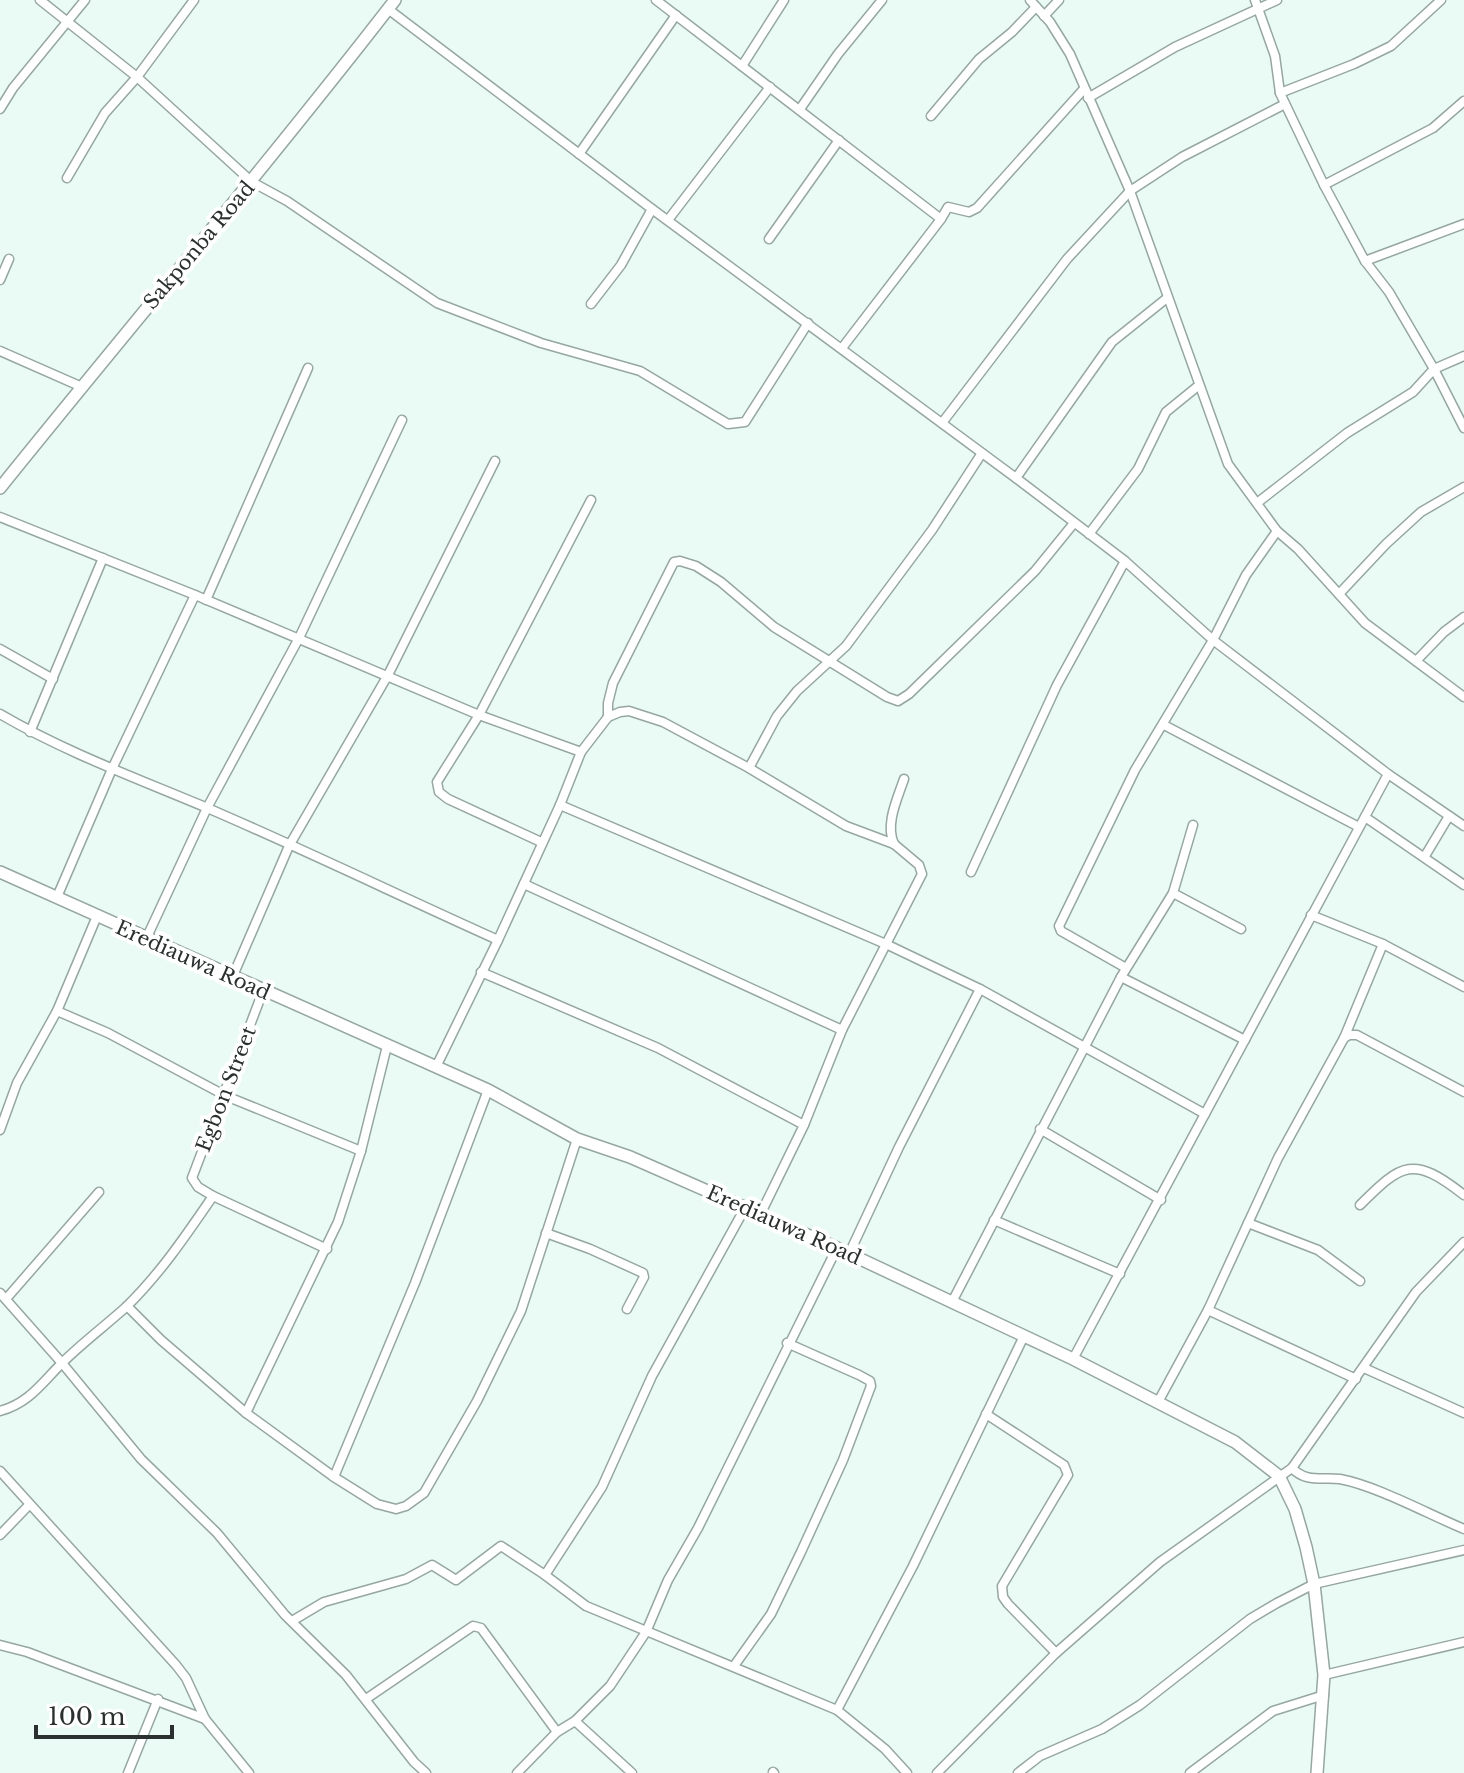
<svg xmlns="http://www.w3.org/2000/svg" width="1464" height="1773" font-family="'Libre Baskerville',serif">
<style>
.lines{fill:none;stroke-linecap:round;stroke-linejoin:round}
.street-casing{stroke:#96a6a1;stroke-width:11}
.secondary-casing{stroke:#96a6a1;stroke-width:14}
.street{stroke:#fff;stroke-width:8}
.secondary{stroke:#fff;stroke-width:11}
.labels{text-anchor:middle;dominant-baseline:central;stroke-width:8;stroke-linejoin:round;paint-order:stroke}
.street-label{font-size:20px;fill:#2a302f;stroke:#fff}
</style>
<rect width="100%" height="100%" fill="#eafbf6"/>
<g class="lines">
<defs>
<g id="street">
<path d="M40 0 137 77 252 182 287 201 437 303 541 343 640 371 728 424 745 422 808 323"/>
<path d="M656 0 941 219"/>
<path d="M1030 0 1050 22 1070 54 1130 191 1228 464 1277 531 1298 549 1365 623 1464 697"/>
<path d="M1255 0 1275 56 1280 93 1324 185 1365 261 1389 292 1434 369 1464 428"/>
<path d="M388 9 652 209 1016 478 1125 561 1213 640 1388 774 1464 826"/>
<path d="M1044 16 1059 0"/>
<path d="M742 66 784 0"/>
<path d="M1280 93 1354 64 1391 46 1441 0"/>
<path d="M1088 98 1175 47 1277 0"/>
<path d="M0 109 13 88 85 0"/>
<path d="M800 109 838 54 882 0"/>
<path d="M931 116 979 59 1012 32 1036 7"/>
<path d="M579 154 676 15"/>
<path d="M67 178 105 113 137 77 194 0"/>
<path d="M1324 185 1433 128 1464 101"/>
<path d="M668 220 770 87"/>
<path d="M769 239 839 140"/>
<path d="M1365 261 1464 224"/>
<path d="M0 280 9 259"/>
<path d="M591 304 621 265 652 209"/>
<path d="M842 348 941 219 948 207 969 212 977 208 1083 90"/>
<path d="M0 351 82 387"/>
<path d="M942 423 1067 259 1130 191 1182 157 1285 104"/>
<path d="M1016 478 1112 342 1167 298"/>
<path d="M1257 503 1347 433 1413 392 1434 369 1464 356"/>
<path d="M0 517 195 595 479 715 581 752 560 805 498 940 436 1067"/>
<path d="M1089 534 1138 469 1166 412 1198 386"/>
<path d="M1339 594 1386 544 1421 512 1464 487"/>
<path d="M206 600 308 368"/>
<path d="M0 649 53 679"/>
<path d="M1416 661 1444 632 1464 617"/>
<path d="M0 714C65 752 136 778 205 807 303 849 400 896 498 940"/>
<path d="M608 717V703L613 683 674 562 680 561 696 566 721 582 774 627 887 697 898 701 909 694 1035 571 1074 523"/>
<path d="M1164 725 1359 827"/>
<path d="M30 732 103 558"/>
<path d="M581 752 608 717 620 712 629 711 663 722 749 768 846 826 894 844 919 865 922 874 842 1030 804 1125 760 1215"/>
<path d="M749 768 777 716 797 691 846 646 932 530 982 453"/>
<path d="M560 805 888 945 980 989 1205 1114"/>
<path d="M1365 817 1464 885"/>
<path d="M541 842 448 799 439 792 437 782 479 715 591 500"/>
<path d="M894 844C885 824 897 800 904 779"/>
<path d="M1425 856 1449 816"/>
<path d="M971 872 1057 685 1125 561"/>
<path d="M524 884 842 1030"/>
<path d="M1173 893 1241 929"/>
<path d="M57 897 112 769 195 595"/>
<path d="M1311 915 1383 944 1464 987"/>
<path d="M146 939 207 808 299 638 402 420"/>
<path d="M1126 968 1061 931 1059 926 1135 770 1213 640 1246 575 1277 531"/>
<path d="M481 972 658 1048 804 1125"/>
<path d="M1121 977 1245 1040"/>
<path d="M232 978 289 846 388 675 495 461"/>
<path d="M263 991 192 1178 198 1187 213 1196 327 1249"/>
<path d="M57 1011 108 1033 226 1096 361 1151"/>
<path d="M1344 1038 1383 944"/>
<path d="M1040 1129 1161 1200"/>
<path d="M0 1130 17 1083 57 1011 97 916"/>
<path d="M1360 1205C1402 1163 1413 1155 1464 1195"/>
<path d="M994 1220 1120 1274"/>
<path d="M1248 1223 1318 1250 1360 1281"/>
<path d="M546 1233 590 1249 643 1273 644 1277 627 1309"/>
<path d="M849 1254 899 1147 980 989"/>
<path d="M0 1293 62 1363 141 1459 217 1533 285 1615 346 1675 414 1762 426 1773"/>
<path d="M6 1299 99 1192"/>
<path d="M952 1302 1121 977 1173 893 1193 825"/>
<path d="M127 1306 161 1340 246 1413 334 1477 377 1504 396 1509 406 1506 424 1493 477 1401 521 1311 577 1139"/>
<path d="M1208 1310 1356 1379"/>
<path d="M1073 1359 1388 774"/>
<path d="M1364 1368 1464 1413"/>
<path d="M1158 1402 1208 1310 1278 1158 1344 1038 1349 1035H1357L1464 1092"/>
<path d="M0 1411C29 1403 41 1384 62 1363 82 1343 105 1326 126 1307 160 1274 187 1234 213 1196"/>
<path d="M246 1413 338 1222 361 1151 387 1046"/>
<path d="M986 1414 1064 1465 1068 1475 1002 1586 1003 1597 1008 1604 1056 1653"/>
<path d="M1292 1468C1306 1483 1322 1477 1340 1479 1377 1486 1428 1514 1464 1529"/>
<path d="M0 1471 176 1665 186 1678 205 1719 249 1773"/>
<path d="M334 1477 415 1283 488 1090"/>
<path d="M0 1535 29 1505"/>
<path d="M545 1575 602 1487 652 1376 745 1208"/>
<path d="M292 1621 324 1602 406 1579 432 1565 456 1580 501 1546 545 1575 586 1606 837 1710 885 1749 907 1773"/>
<path d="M0 1645 27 1652 205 1719"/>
<path d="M734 1666 771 1614 801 1552 843 1460 871 1386 870 1381 859 1375 787 1343"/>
<path d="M1324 1675 1464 1642"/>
<path d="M366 1699 473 1626 481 1628 557 1732"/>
<path d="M837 1710 913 1566 1024 1336"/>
<path d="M575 1721 632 1773"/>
<path d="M773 1772 774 1773"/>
<path d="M128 1773 158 1699"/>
<path d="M517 1773 557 1732 575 1721 610 1686 646 1632 668 1580 698 1528 837 1248"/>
<path d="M937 1773 1056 1653 1160 1562 1292 1468 1416 1292 1464 1242"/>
<path d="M1018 1773 1040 1756 1102 1729 1140 1705 1250 1619 1277 1603 1314 1584 1464 1550"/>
<path d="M1190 1773 1273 1711 1324 1695"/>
</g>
<g id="secondary">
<path d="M0 488C131 325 267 166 395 0"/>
<path d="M0 872 488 1090 577 1139 630 1157 837 1248 1073 1359 1235 1442 1279 1476 1295 1509 1306 1547 1314 1584 1324 1675 1317 1773"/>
</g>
</defs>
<use href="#street" class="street-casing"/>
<use href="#secondary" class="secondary-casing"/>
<use href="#street" class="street"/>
<use href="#secondary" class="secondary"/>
</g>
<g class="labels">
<g class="street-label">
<text transform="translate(199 245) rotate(-50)">Sakponba Road</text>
<text transform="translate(193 960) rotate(24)">Erediauwa Road</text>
<text transform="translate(226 1089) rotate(-69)">Egbon Street</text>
<text transform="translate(784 1225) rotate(24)">Erediauwa Road</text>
</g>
</g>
<path d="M36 1725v12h136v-12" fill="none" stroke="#2a302f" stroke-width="4"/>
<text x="48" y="1725" font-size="24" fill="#2a302f" stroke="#ffffff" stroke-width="6" paint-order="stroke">100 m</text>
</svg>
